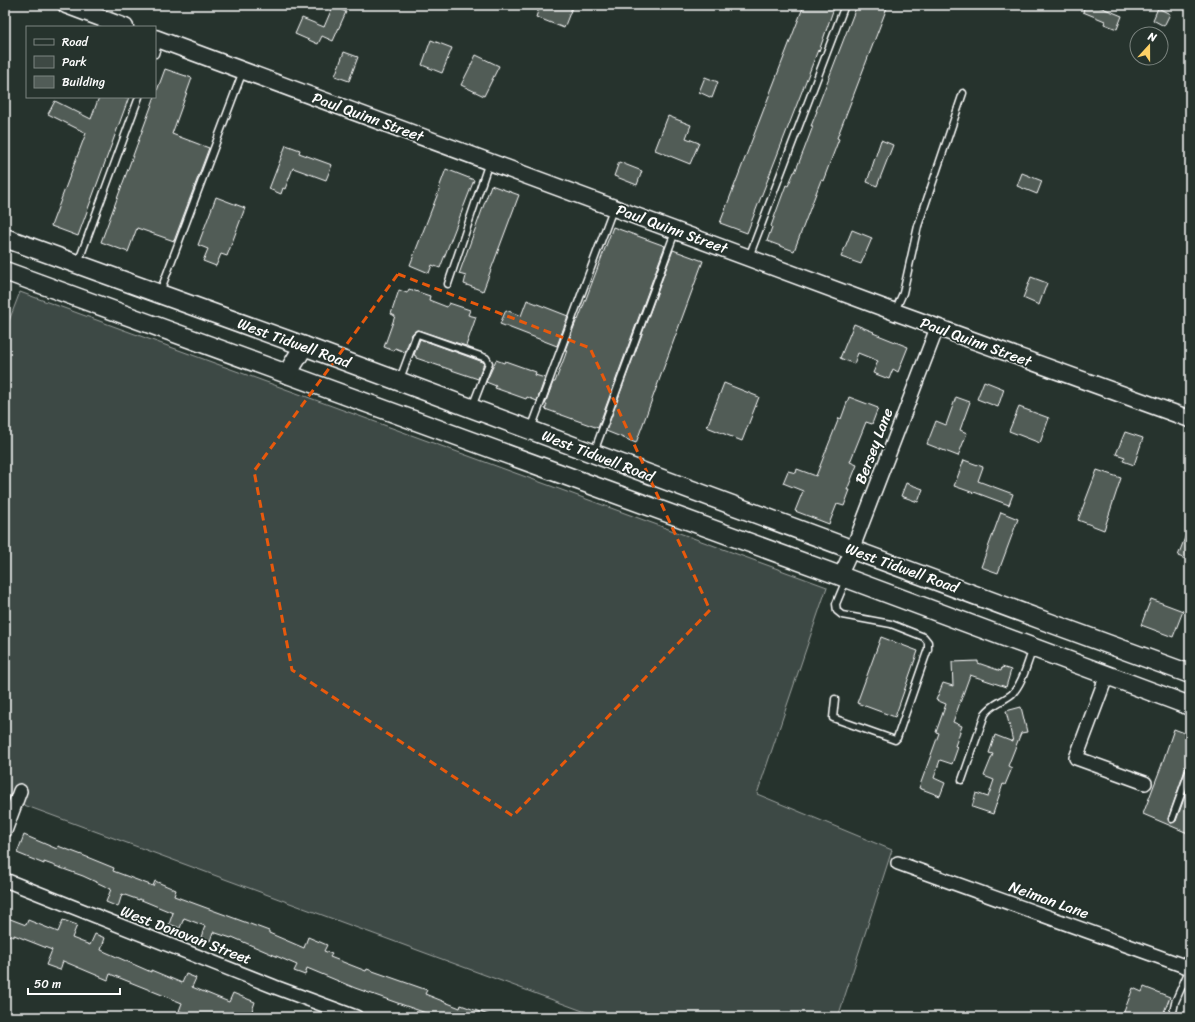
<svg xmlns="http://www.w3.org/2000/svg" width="1195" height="1022" font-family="Sriracha,sans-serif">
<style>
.green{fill:#3e4944;stroke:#9ea4a2}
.building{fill:#515c57;stroke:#fff}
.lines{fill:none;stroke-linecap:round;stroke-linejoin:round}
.service-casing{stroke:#fff;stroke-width:9}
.minor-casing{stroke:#fff;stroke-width:16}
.tertiary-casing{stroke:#fff;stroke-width:19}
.secondary-casing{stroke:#fff;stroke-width:21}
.service{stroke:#26332d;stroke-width:6}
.minor{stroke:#26332d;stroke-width:13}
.tertiary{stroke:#26332d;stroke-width:16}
.secondary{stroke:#26332d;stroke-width:18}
.marked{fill:none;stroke:#e8590c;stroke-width:3;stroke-dasharray:8 5;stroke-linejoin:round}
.labels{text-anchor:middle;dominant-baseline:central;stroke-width:3.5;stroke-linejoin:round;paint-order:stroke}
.street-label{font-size:15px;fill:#fff;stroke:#26332d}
</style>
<rect width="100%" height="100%" fill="#26332d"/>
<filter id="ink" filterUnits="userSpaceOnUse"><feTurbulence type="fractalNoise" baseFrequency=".025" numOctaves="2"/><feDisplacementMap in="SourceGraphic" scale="8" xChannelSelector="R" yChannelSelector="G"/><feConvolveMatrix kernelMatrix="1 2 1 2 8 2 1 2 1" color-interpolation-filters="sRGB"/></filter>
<g filter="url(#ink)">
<path class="green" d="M20 292 827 587 757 794 892 850 838 1017H599L5 798V331Z"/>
<g class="building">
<path d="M540 5H573L564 28 536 17Z"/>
<path d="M804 5H835L819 51 818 50 747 233 720 223Z"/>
<path d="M857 5H888L849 107 837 138 839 139 823 181 821 180 794 251 767 241 772 227 771 226 786 185 788 186 794 172H795L804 150 813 126H811L817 111H816Z"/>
<path d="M1085 5H1095L1122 16 1117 29 1104 24 1105 21 1083 12Z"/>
<path d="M333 6 346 12 333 41 322 36 318 44 295 34 302 18 324 27Z"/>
<path d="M1158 8 1170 14 1164 26 1153 20Z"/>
<path d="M431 40 452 48 442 73 422 65Z"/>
<path d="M344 52 358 57 349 81 335 76Z"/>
<path d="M476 55 499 66 484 96 461 85Z"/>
<path d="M165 69 192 78 172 134 209 148 174 241 137 228 128 252 101 242Z"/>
<path d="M705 77 718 82 712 98 699 92Z"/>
<path d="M99 97H129L78 236 51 226 86 133 48 114 55 101 91 119Z"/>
<path d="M668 116 691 125 686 138 699 143 690 164 655 150Z"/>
<path d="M881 140 893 145 877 186 867 182Z"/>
<path d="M286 145 300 150 299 153 332 165 326 180 293 168 285 189 283 188 281 194 269 189Z"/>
<path d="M619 162 642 171 637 185 614 176Z"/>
<path d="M446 169 474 180 440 268 432 265 429 273 410 265 440 188H439Z"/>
<path d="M1022 173 1042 181 1037 194 1017 186Z"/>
<path d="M491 185 519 195 483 291 464 284 466 276 459 274Z"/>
<path d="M216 197 245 208 227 256 221 254 216 266 203 261 208 249 198 245Z"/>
<path d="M613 227 665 246 598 428 545 409 547 404H545L553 382H555L565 356 567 350H565L577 319 578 320Z"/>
<path d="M852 230 872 238 861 264 841 257Z"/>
<path d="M673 250 703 261 636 443 606 431Z"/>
<path d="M1031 277 1047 283 1039 305 1023 298Z"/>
<path d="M409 289 430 296 429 300 447 307 449 303 470 310 468 315 476 317 466 346 417 330 412 334 405 352 395 348 394 351 384 347 395 316 391 314 399 290 407 293Z"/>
<path d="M527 300 568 316 557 346 500 324 506 310 521 316Z"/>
<path d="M854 324 874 332 873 333 908 347 898 372 893 369 889 379 873 373 878 361 858 353 854 364 840 358Z"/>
<path d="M420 339 483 362 484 363 478 379 416 358V356L414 355Z"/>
<path d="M496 360 504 363 505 361 536 372 535 375 545 378 537 401 527 397 526 399 495 388 496 386 486 382Z"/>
<path d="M984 381 1004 389 998 407 977 399Z"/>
<path d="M724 383 759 397 742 441 707 427Z"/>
<path d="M849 397 878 408 872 424 866 422 850 462 857 465 847 490H850L844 506 837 504 829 524 795 511 803 491 783 483 788 471 796 473 797 469 816 476 839 418 841 419Z"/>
<path d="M956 397 970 402 960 430 967 433 958 456 927 444 936 421 946 425Z"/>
<path d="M1019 407 1049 418 1040 443 1009 431Z"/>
<path d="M1125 432 1143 438 1134 465 1123 461 1125 457 1116 454Z"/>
<path d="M964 460 983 467 978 481 1013 494 1009 505 974 492V493L954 486Z"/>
<path d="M1097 470 1121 478 1104 530 1078 520Z"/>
<path d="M906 483 923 489 918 502 901 496Z"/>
<path d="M1001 512 1018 519 998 573 981 567Z"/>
<path d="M1189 527H1190V561L1178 556Z"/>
<path d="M1151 599 1183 611 1173 637 1141 625Z"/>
<path d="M881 637 918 651 895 717 857 703Z"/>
<path d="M978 661V663L1001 671 1002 667 1011 670 1006 687 970 675 953 722 962 726 955 746 958 747 952 764 940 760 934 778 945 783 940 796 919 788 939 733 936 732 946 704 936 700 943 683 953 686 952 662Z"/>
<path d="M1021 707 1027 732 1021 733 1008 766 1012 768 1005 785 1003 784 993 814 972 807 976 793 988 797 994 780 984 776 993 754 989 753 995 735 1013 742 1006 711Z"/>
<path d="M1174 729 1190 735V765L1186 767 1168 819 1171 823 1176 821 1190 782V834L1143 814 1161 767Z"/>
<path d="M24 835 57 849 58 846 82 855 114 868 113 871 153 886 155 881 176 890 174 896 269 931V933L304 948 308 937 327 945 324 951 332 954 330 957 366 971 367 969 427 990 425 994 460 1008 461 1005 491 1016V1017H434L423 1012 355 988 307 968 305 975 294 971 297 965 232 937 231 938 213 932 210 941 201 937 205 926 184 918 180 928 169 924 173 913 139 899V900L122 894 118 907 106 902 111 889 83 876 44 862V864L17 853Z"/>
<path d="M5 917 26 925 28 920 58 932 63 920 77 925 72 938 90 945 95 934 105 938 101 950 151 972V970L182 983 186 974 196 978 192 987 229 1002 233 993 255 1002 250 1017H195L179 1011 182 1003 110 974 108 980 63 961 60 970 46 965 52 950 14 935V937L5 934Z"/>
<path d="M1144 987 1170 997 1162 1017H1122L1133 988 1142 992Z"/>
</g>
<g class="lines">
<defs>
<g id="service">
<path d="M155 54 159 41"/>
<path d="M749 257 845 5"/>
<path d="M78 263 139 97"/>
<path d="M448 284 489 162"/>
<path d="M160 292 243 71"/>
<path d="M895 311 903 293 918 226 963 93"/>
<path d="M400 379 416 336 418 334 486 358 489 363 472 407"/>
<path d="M531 429 613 209"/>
<path d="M594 452 675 232"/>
<path d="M835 699 833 718 895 740 897 738 928 649V642L924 637 891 624 842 615 837 611 836 604 846 580"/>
<path d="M962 780 985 714C993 703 1002 702 1012 694 1023 683 1027 663 1033 649"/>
<path d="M1172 819 1190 769"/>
<path d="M1172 1017 1175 1002 1190 968"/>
</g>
<g id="minor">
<path d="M840 576 852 550 937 328"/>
<path d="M1107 675 1076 758 1145 783"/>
<path d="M5 831 20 791"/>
<path d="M898 863 1190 968"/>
<path d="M5 880 275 987 356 1017"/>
</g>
<g id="tertiary">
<path d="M66 5 125 27"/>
<path d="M155 38 895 312 1190 419"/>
</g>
<g id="secondary">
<path d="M5 238 304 346 1042 620 1190 674"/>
<path d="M5 271 846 578 1190 706"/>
<path d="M287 374 304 346"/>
</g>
</defs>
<use href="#service" class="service-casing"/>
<use href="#minor" class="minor-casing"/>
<use href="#tertiary" class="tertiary-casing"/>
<use href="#secondary" class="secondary-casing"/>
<use href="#service" class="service"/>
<use href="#minor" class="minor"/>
<use href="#tertiary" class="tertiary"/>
<use href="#secondary" class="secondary"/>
</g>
</g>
<path class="marked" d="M398 274 590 348 710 610 513 816 292 670 254 471Z"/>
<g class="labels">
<g class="street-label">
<text transform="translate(368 117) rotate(20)">Paul Quinn Street</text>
<text transform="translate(672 229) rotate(20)">Paul Quinn Street</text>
<text transform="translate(976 342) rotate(20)">Paul Quinn Street</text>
<text transform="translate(294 343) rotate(20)">West Tidwell Road</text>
<text transform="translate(874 446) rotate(-69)">Bersey Lane</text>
<text transform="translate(598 456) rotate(21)">West Tidwell Road</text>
<text transform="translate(902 568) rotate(20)">West Tidwell Road</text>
<text transform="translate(1049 900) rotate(20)">Neiman Lane</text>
<text transform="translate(186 935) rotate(21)">West Donovan Street</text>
</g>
</g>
<rect width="1195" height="1022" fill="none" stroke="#26332d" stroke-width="20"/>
<rect x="10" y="10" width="1175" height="1002" fill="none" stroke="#fff" stroke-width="1.5" filter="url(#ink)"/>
<rect x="26" y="26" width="130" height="72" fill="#26332d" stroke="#7d8581"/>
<rect x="34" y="39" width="20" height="6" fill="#26332d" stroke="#7d8581"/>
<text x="62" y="46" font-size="12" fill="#ffffff">Road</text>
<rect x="34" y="56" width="20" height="12" fill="#3e4944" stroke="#7d8581"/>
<text x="62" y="66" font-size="12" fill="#ffffff">Park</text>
<rect x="34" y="76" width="20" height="12" fill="#515c57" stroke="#7d8581"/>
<text x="62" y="86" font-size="12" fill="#ffffff">Building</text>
<g transform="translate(1149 46) rotate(21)"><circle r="19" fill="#26332d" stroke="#7d8581"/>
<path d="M0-3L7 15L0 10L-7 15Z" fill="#ffd166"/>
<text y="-6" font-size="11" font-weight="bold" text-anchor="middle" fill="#ffffff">N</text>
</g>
<path d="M28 988v6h92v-6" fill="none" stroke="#ffffff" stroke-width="2"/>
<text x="34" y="988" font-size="12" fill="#ffffff" stroke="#26332d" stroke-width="3" paint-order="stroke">50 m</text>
</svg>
